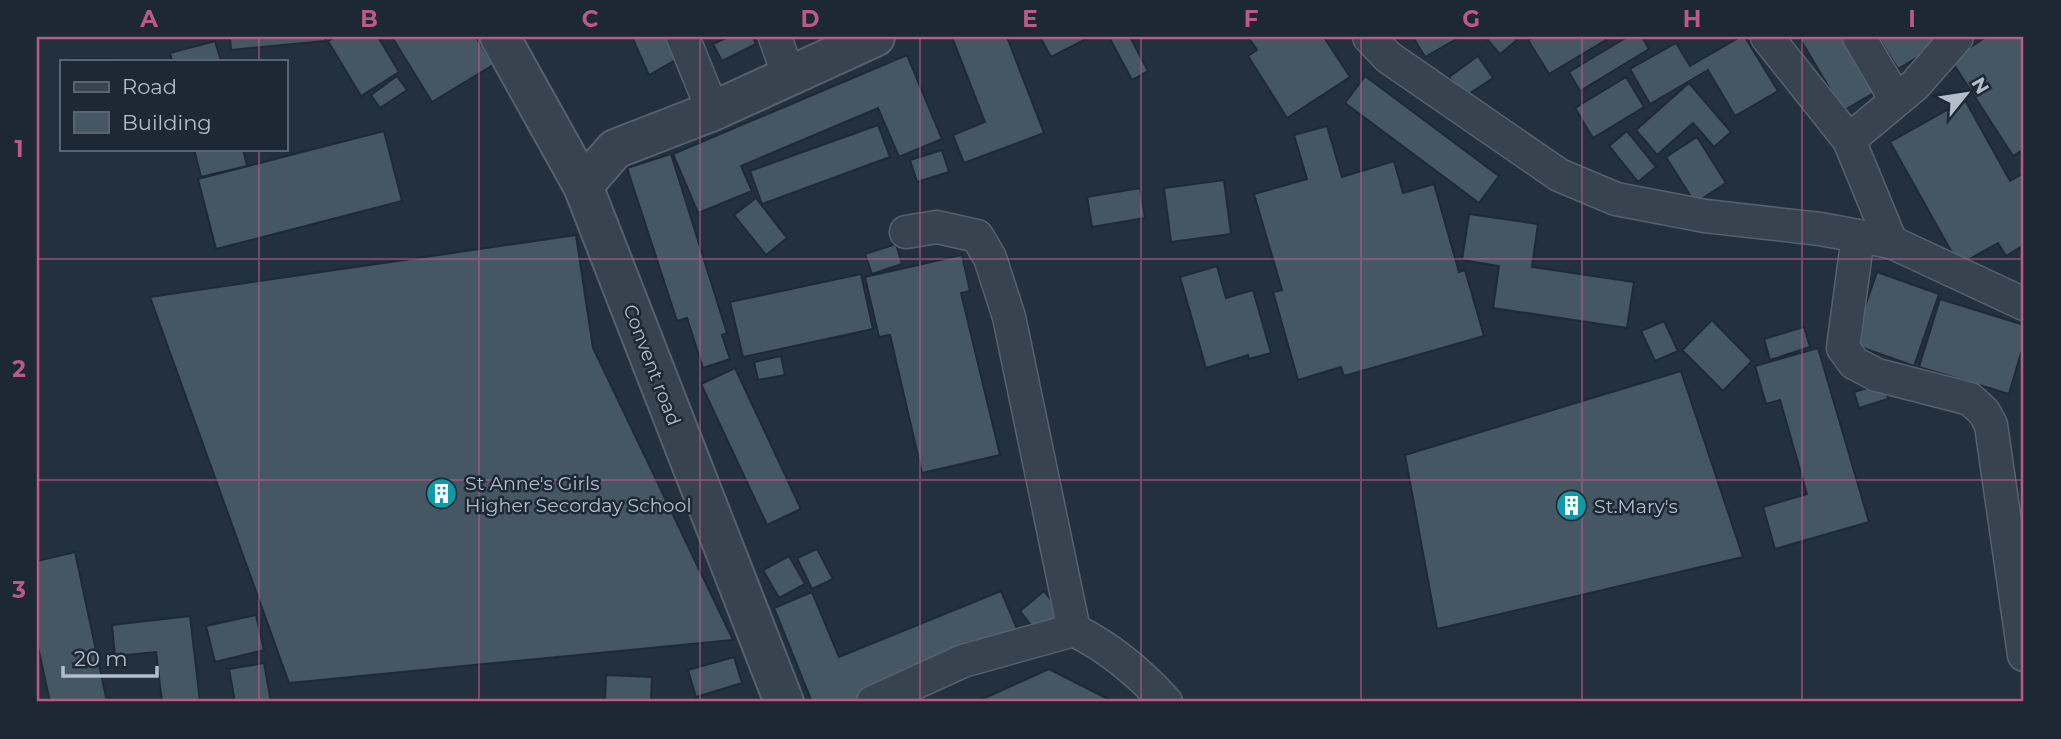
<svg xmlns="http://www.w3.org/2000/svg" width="2061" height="739" font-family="Montserrat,sans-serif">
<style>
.building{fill:#465764;stroke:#1e2a35;stroke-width:2}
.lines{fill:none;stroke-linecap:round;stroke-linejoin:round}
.minor-casing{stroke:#55616c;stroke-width:35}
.tertiary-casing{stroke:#55616c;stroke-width:42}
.minor{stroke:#37434e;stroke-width:32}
.tertiary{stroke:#37434e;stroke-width:38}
.grid{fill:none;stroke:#bc5a87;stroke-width:2;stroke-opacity:0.55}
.labels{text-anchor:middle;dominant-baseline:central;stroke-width:5;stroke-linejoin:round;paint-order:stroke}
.street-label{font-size:19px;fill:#b2bec9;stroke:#1c2833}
.poi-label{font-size:19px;fill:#b2bec9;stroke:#1c2833;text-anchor:start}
.neatline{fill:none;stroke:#bc5a87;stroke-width:2.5}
.grid-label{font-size:23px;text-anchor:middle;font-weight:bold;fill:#bc5a87}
</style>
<rect width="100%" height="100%" fill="#23313e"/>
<g class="building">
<path d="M230 37H325V41L231 50Z"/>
<path d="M335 37H378L399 72 361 96 328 41Z"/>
<path d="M392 37H476L493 65 432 102Z"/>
<path d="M632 37H667L679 58 649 75Z"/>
<path d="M728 37H753L756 44 722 61 713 44Z"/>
<path d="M952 37H1007L1044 133 964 163 953 135 985 122Z"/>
<path d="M1040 37H1090L1051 57Z"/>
<path d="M1109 37H1130L1148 71 1132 80Z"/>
<path d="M1248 37H1324L1350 77 1287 118 1248 56 1257 50Z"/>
<path d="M1413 37H1460L1425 57Z"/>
<path d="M1485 37H1514L1517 40 1500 54Z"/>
<path d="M1534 37H1604L1606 40 1549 74 1528 40Z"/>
<path d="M1627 37H1642L1649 49 1580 91 1569 72Z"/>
<path d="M1740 37H1745L1778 91 1735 116 1708 70 1650 104 1630 69 1676 43 1690 66Z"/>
<path d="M1799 37H1852L1882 88 1843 111Z"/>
<path d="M1878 37H1942L1944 41 1898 69Z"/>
<path d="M1986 37H2024V149L2013 156 1951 60Z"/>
<path d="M215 41 221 61H172L170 53Z"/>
<path d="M907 55 942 139 899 157 878 108 741 166 752 191 698 213 673 154Z"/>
<path d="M1478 56 1493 78 1464 97 1449 77Z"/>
<rect x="70" y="59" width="47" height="2"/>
<path d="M397 76 407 90 380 108 371 95Z"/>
<path d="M1365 76 1499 176 1479 203 1345 103Z"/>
<path d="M1626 77 1644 107 1593 138 1575 108Z"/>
<path d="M1689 83 1731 132 1714 147 1693 123 1657 155 1636 130Z"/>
<path d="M1965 100 2010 181 2024 173V245L2006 256 1998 243 1959 265 1890 142Z"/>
<path d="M878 125 890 157 762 204 750 171Z"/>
<path d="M1327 126 1342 177 1394 161 1403 193 1434 184 1459 272 1465 270 1484 336 1344 376 1341 367 1298 380 1273 292 1282 290 1254 194 1307 179 1294 135Z"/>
<path d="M384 131 402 201 216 249 198 179Z"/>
<path d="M1627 131 1656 167 1638 182 1609 146Z"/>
<path d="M1697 137 1726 183 1695 203 1666 157Z"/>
<path d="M194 149H243L247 166 201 177Z"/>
<path d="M942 150 949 172 917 182 910 160Z"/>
<path d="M671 154 727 333 722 335 730 359 703 368 687 318 677 321 627 168Z"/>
<path d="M1224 180 1231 234 1171 242 1164 188Z"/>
<path d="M1140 188 1145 218 1092 227 1087 197Z"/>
<path d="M756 198 787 238 766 255 734 215Z"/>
<path d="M1469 214 1538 224 1532 267 1634 282 1627 328 1493 308 1499 266 1462 260Z"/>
<path d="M576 235 593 348 733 640 289 683 150 297Z"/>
<path d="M896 244 902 264 872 274 865 254Z"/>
<path d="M962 255 970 291 961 293 1000 455 922 473 890 335 879 337 865 277Z"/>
<path d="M1217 266 1226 298 1253 290 1271 353 1249 359 1248 355 1206 368 1180 277Z"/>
<path d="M1877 272 1939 294 1914 366 1852 344Z"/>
<path d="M861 274 873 329 743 357 730 302Z"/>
<path d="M1940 299 2024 325V354L2021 353 2009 394 1919 367Z"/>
<path d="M1712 320 1752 361 1723 391 1682 350Z"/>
<path d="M1664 321 1678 351 1655 361 1641 331Z"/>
<path d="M1804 327 1810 347 1770 360 1764 339Z"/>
<path d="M1818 348 1869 522 1775 549 1763 507 1807 494 1780 400 1766 404 1755 366Z"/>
<path d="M781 356 785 375 758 380 754 362Z"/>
<path d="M735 368 801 509 767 525 701 384Z"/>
<path d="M1681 371 1743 557 1437 629 1405 455Z"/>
<path d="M1884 383 1888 399 1859 408 1854 392Z"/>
<path d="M817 549 833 579 812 589 797 558Z"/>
<path d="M75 552 107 702H50L37 642V561Z"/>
<path d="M789 556 805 584 779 598 763 570Z"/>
<path d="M1001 591 1020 636 858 702H812L774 608 812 592 839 657Z"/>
<path d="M1044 591 1061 613 1037 633 1020 611Z"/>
<path d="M256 615 264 650 215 662 206 626Z"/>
<path d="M190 616 200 702H162L156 652 115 656 112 625Z"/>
<path d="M734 657 742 683 696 697 688 670Z"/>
<path d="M264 663 271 702H235L229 669Z"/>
<path d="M1049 669 1114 702H976Z"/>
<path d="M606 675 652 677 651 702H605Z"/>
</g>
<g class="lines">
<defs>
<g id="minor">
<path d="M683 37 713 111"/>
<path d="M775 37 789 77"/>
<path d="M1369 37 1388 57 1559 175 1616 199 1705 216 1820 229 1891 242 2024 304"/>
<path d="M1767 37 1849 140 1891 242"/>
<path d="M1859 37 1896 100"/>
<path d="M1849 140 1915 85 1957 37"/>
<path d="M906 232 937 227 977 236 990 258 1009 317 1074 630"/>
<path d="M1858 236 1843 348 1854 363 1877 375 1970 399 1984 412 1991 425 2024 655"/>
<path d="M873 702 963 661 1074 630C1110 648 1140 673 1166 702"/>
</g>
<g id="tertiary">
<path d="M500 37 583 186 784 702"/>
<path d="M583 186 615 149 713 111 875 37"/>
</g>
</defs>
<use href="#minor" class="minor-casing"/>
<use href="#tertiary" class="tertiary-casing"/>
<use href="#minor" class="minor"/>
<use href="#tertiary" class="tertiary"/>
</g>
<path class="grid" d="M259 37V61M479 37V702M700 37V702M920 37V702M1141 37V702M1361 37V702M1582 37V702M1802 37V702M259 149V702M37 259H2024M37 480H2024"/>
<defs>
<symbol id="building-disc" viewBox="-11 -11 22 22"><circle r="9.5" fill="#0f9aa8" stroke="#1c2833"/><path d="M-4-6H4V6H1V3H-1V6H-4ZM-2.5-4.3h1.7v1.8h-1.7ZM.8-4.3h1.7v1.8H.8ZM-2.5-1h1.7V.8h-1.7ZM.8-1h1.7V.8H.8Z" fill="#fff"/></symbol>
</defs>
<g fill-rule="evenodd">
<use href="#building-disc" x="424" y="476" width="35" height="35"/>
<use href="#building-disc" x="1554" y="488" width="35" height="35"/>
</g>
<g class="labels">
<g class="street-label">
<text transform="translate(652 365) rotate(69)">Convent road</text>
</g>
<g class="poi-label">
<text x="465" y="483">St Anne's Girls<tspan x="465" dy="22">Higher Secorday School</tspan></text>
<text x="1594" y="506">St.Mary's</text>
</g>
</g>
<rect width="2061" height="739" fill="none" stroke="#1c2833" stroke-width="77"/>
<rect x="60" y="60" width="228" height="91" fill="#1c2833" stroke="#58646f" stroke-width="2"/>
<rect x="74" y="82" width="35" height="10" fill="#37434e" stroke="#58646f" stroke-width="2"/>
<text x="122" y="94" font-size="21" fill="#b2bec9">Road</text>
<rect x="74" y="112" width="35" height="21" fill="#465764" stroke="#58646f" stroke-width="2"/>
<text x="122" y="130" font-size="21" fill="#b2bec9">Building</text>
<g transform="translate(1966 94) rotate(60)" stroke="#1c2833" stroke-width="5" paint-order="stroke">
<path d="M0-5L12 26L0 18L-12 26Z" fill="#b2bec9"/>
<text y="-10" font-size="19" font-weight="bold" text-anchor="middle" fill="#b2bec9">N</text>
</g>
<path d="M63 666v10h94v-10" fill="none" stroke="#b2bec9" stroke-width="3.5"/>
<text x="74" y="666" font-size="21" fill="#b2bec9" stroke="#1c2833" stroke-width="5" paint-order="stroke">20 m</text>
<rect x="38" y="38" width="1984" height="662" class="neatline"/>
<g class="grid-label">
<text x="149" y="27">A</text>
<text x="369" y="27">B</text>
<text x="590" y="27">C</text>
<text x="810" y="27">D</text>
<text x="1030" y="27">E</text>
<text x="1251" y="27">F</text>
<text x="1471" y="27">G</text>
<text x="1692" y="27">H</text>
<text x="1912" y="27">I</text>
<text x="19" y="157">1</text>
<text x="19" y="377">2</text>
<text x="19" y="598">3</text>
</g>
</svg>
